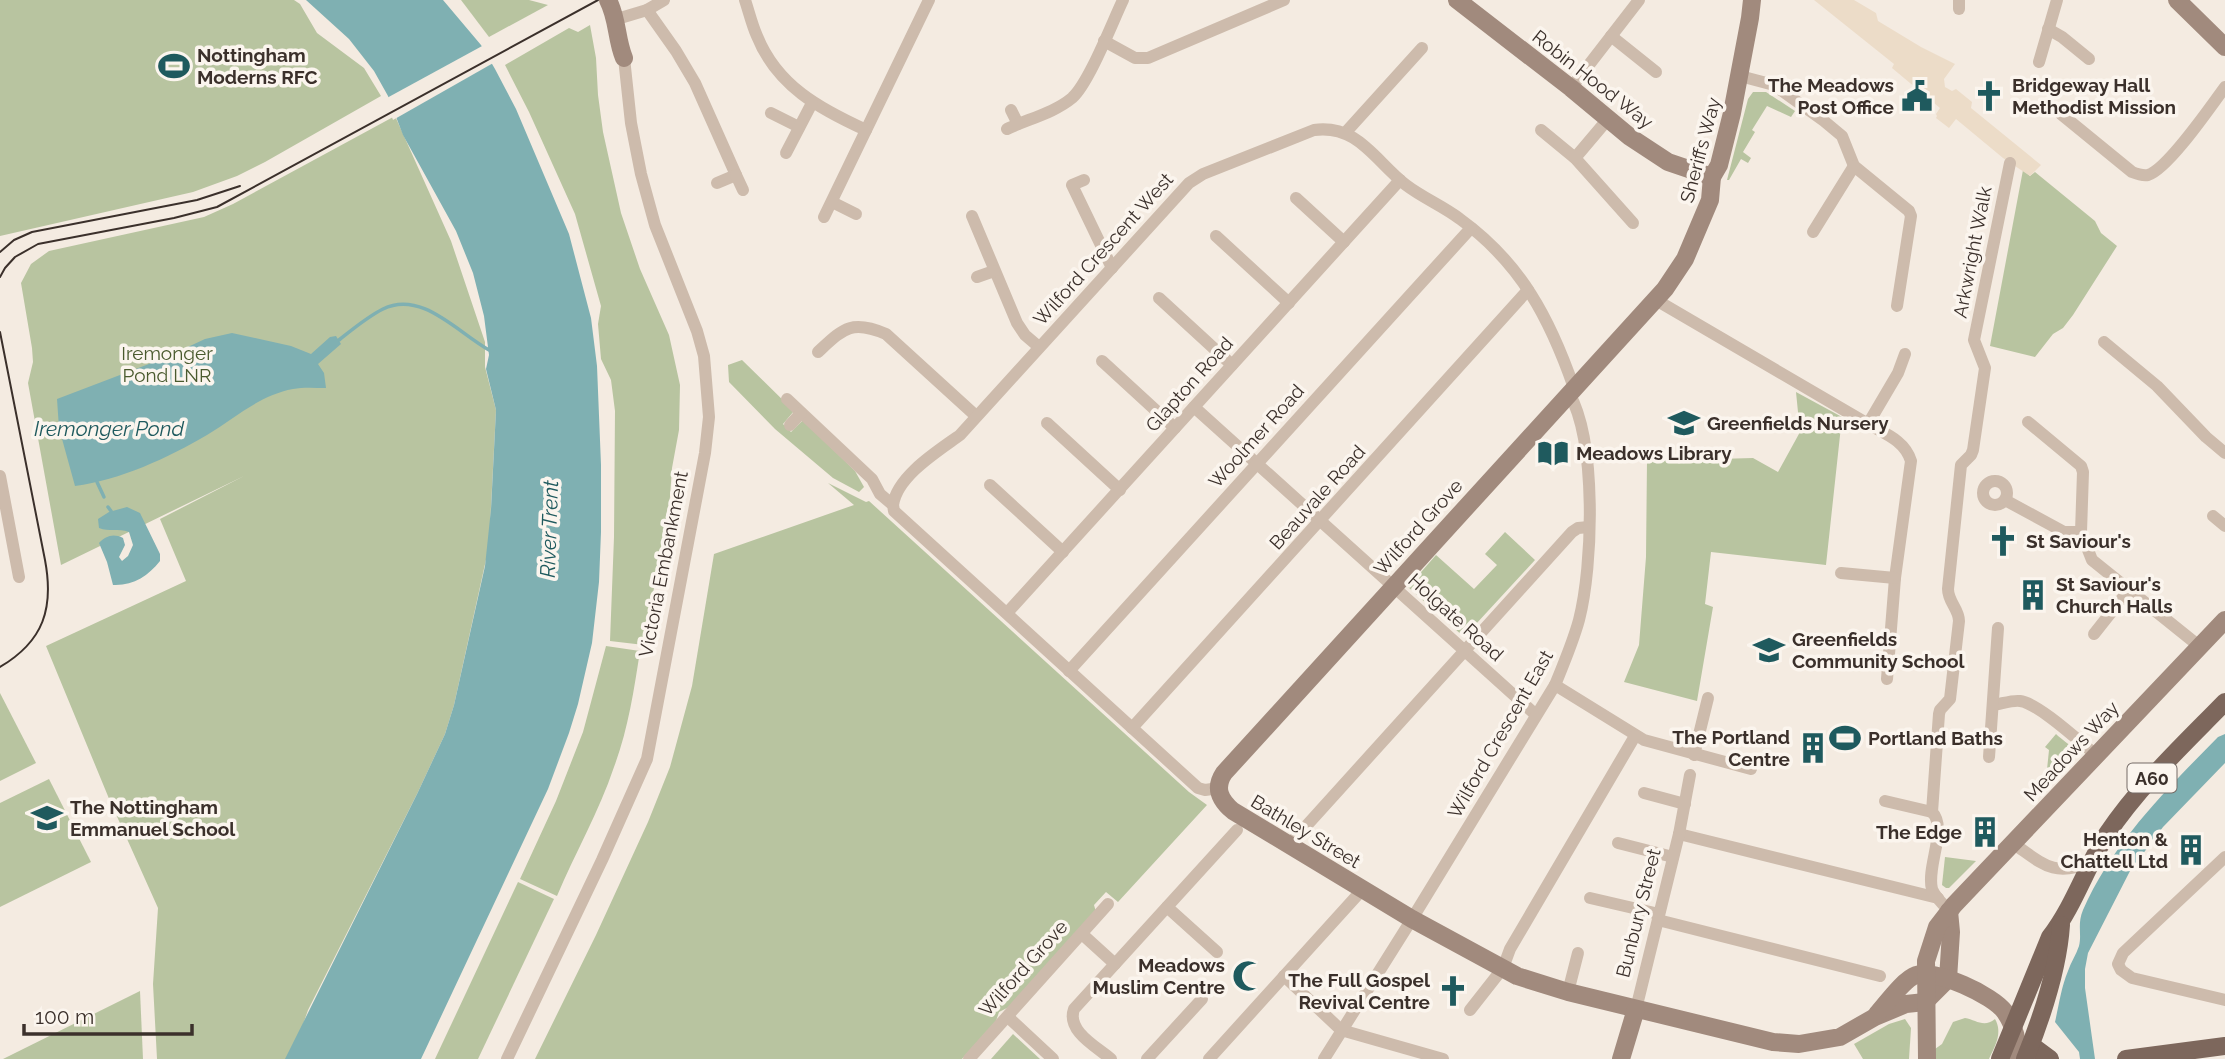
<svg xmlns="http://www.w3.org/2000/svg" width="2225" height="1059" font-family="Raleway,sans-serif">
<style>
.green{fill:#b8c4a0}
.plaza{fill:#ecdcc8}
.water{fill:#7fb0b2}
.pier{fill:#f4ebe1}
.lines{fill:none;stroke-linecap:round;stroke-linejoin:round}
.stream{stroke:#7fb0b2;stroke-width:3.5}
.street{stroke:#cdbbac;stroke-width:12}
.secondary{stroke:#a18a7d;stroke-width:18}
.primary{stroke:#7d675c;stroke-width:18}
.tram{stroke:#3b302b;stroke-width:2}
.labels{text-anchor:middle;dominant-baseline:central;stroke-width:7;stroke-linejoin:round;paint-order:stroke}
.shield{fill:#fbf5ee;stroke:#756b66;stroke-width:2}
.shield-label{font-size:18px;font-weight:bold;fill:#3b302b}
.poi-label{font-size:19px;font-weight:bold;fill:#3b302b;stroke:#fbf5ee;text-anchor:start}
.street-label{font-size:19px;fill:#3b302b;stroke:#fbf5ee}
.park-label{font-size:19px;fill:#4a5a2e;stroke:#fbf5ee}
.water-label{font-size:21px;font-style:italic;fill:#1f5a5e;stroke:#fbf5ee}
</style>
<rect width="100%" height="100%" fill="#f4ebe1"/>
<g class="green">
<path d="M0 0H294L300 4 317 33 364 68 381 96 265 162 237 176 193 192 0 236Z"/>
<path d="M461 0H529L548 5 489 37Z"/>
<path d="M590 25 596 58 598 95 603 132 621 213 640 269 669 335 680 385 679 430 672 468 670 497 644 645 610 641 614 537 615 411 611 380 601 359 598 324 601 306 575 214 529 112 505 65 569 28 578 32Z"/>
<path d="M1753 92H1766L1795 111 1791 117 1767 106 1752 130 1755 132 1743 152 1751 158 1748 163 1741 159 1729 180H1727L1748 99Z"/>
<path d="M395 116 451 241 485 342V367L496 410 489 546 454 705 445 734 418 792 308 1010 291 1059H157L153 984 158 908 110 801 46 646 186 581 160 519 244 476 61 565 28 383 33 362 32 348 21 283 31 264 49 251 204 217 233 204Z"/>
<path d="M2023 170 2030 176 2035 172 2095 221 2101 233 2117 246 2073 315 2063 328 2053 334 2035 357 1990 346Z"/>
<path d="M742 360 794 411 783 424 791 432 803 420 855 471 864 487 859 492 833 478 775 429 729 382 728 365Z"/>
<path d="M1796 392 1842 417 1826 565 1711 552 1705 604 1713 607 1697 701 1624 682 1639 645 1646 557 1647 461 1753 458 1778 472 1800 432Z"/>
<path d="M828 483 866 502 869 501 1189 792 1207 805 1118 902 1106 892 1094 905 1096 912 1011 1006 999 1012 996 1021 962 1059H535L596 935 648 822 670 767 692 686 714 554 854 505Z"/>
<path d="M1505 532 1535 560 1464 637 1408 587 1436 555 1474 589 1497 565 1485 554Z"/>
<path d="M606 646 640 651C634 690 628 730 614 767 599 812 575 853 557 896L520 879 556 801 583 732Z"/>
<path d="M0 693 36 763 0 781Z"/>
<path d="M2056 734C2061 739 2070 744 2073 750 2080 764 2054 781 2045 789L2049 750 2045 747Z"/>
<path d="M49 779 91 862 0 907V803Z"/>
<path d="M1945 857 1976 861 1949 888H1946L1942 885Z"/>
<path d="M518 882 554 899 478 1059H435Z"/>
<path d="M140 991 143 1059H3Z"/>
<path d="M1965 1018C1976 1020 1984 1028 1995 1019 2003 1033 1995 1046 1989 1059H1935V1049L1942 1044 1953 1022Z"/>
<path d="M1905 1019 1911 1028 1909 1059H1863L1854 1044 1889 1024Z"/>
<path d="M1013 1034 1040 1059H991Z"/>
</g>
<path class="plaza" d="M1814 0H1854L1876 13 1878 21 1921 47 1955 64 1944 79 1945 87 1952 91 1956 89 1972 102 1971 108 2041 165 2030 176 2003 158 1956 119 1949 128 1936 118 1937 116 1936 114 1940 108 1892 68 1894 64Z"/>
<g class="water">
<path d="M306 0H443L481 45 495 69 516 109 569 234 591 318 597 366 601 465V532L599 582 592 643 578 704 569 733 548 789 421 1059H285L418 792 445 734 454 705 485 566 491 509 496 410 486 369 489 355 484 316 473 273 456 231 403 135 388 96 374 71 349 39Z"/>
<path d="M232 333 291 346 311 354 330 337 336 336 341 344 318 364 324 373 326 388C315 388 303 387 293 389 260 395 235 418 207 435 168 458 120 480 75 486L59 428 57 399 162 359 205 339Z"/>
<path d="M127 507 140 513 160 554V561C148 576 133 586 113 585L107 562 99 543C106 536 113 533 123 538L125 545 119 557 122 561 128 556 133 545 129 532C118 528 109 532 99 528L98 519 109 512Z"/>
<path d="M2225 734V763L2163 827 2130 871 2088 953 2085 969V988L2095 1059H2080L2079 1052 2055 1022C2059 1005 2061 988 2068 971 2071 962 2076 955 2079 946 2082 934 2077 924 2083 910 2113 842 2167 789 2218 737Z"/>
</g>
<path class="pier" d="M484 45 495 62 393 120 385 99Z"/>
<g class="lines">
<g class="stream">
<path d="M339 340C353 329 367 317 383 309 422 290 458 333 489 350"/>
<path d="M97 482 104 497"/>
<path d="M108 507 111 511"/>
</g>
<g class="street">
<path d="M745 0C749 12 752 25 757 36 777 86 820 109 866 130"/>
<path d="M1959 0V9"/>
<path d="M647 10 676 51 695 83 736 175 717 183"/>
<path d="M617 19 647 10 664 0"/>
<path d="M2048 29 2062 37 2089 59"/>
<path d="M1611 36 1656 72"/>
<path d="M1104 41 1135 58H1148L1284 0"/>
<path d="M2039 62 2057 0"/>
<path d="M1740 76 1774 85 1824 121 1842 136 1854 166 1909 211 1911 216 1897 306"/>
<path d="M1571 88 1639 0"/>
<path d="M1011 110 1018 124"/>
<path d="M771 113 799 127"/>
<path d="M2061 114 2132 172C2137 174 2142 176 2148 175 2168 169 2211 106 2225 87"/>
<path d="M1007 129C1028 119 1054 113 1072 98 1089 83 1112 23 1123 0"/>
<path d="M1541 130 1575 158 1633 223"/>
<path d="M1346 132 1422 48"/>
<path d="M786 153 812 103"/>
<path d="M1575 158 1608 119"/>
<path d="M736 175 743 190"/>
<path d="M1084 180 1072 185 1112 268"/>
<path d="M1296 198 1344 242"/>
<path d="M832 202 856 214"/>
<path d="M972 216 1017 323 1025 335 1039 347"/>
<path d="M824 217 929 0"/>
<path d="M1813 232 1854 166"/>
<path d="M1216 236 1289 303"/>
<path d="M977 277 994 271"/>
<path d="M1159 298 1232 365"/>
<path d="M1656 300 1868 424 1898 373 1905 354"/>
<path d="M2104 342 2157 386 2206 437 2225 453"/>
<path d="M818 352C843 329 851 319 886 334L976 416"/>
<path d="M1102 361 1175 428"/>
<path d="M787 399 872 479 880 494 893 505 894 511 1198 788 1205 790 1219 788"/>
<path d="M1194 407 1536 715"/>
<path d="M2028 422 2081 466 2083 472 2081 532"/>
<path d="M1047 423 1120 490"/>
<path d="M1868 424C1886 434 1905 441 1911 461L1895 578 1887 679"/>
<path d="M790 425 801 413"/>
<path d="M0 476 19 577"/>
<circle cx="1995" cy="493" r="12"/>
<path d="M990 485 1063 552"/>
<path d="M2005 500 2064 532H2081L2092 560 2199 646"/>
<path d="M893 505C897 476 938 451 960 435L1189 183 1203 174 1314 130C1358 124 1375 161 1406 185 1423 198 1443 206 1460 219 1521 263 1550 319 1574 388"/>
<path d="M2213 516 2225 526"/>
<path d="M1841 573 1895 578"/>
<path d="M1007 613 1400 180"/>
<path d="M2094 634 2128 591"/>
<path d="M1069 671 1471 228"/>
<path d="M1555 685 1644 740 1751 769"/>
<path d="M1993 705C2001 704 2012 700 2020 701 2038 703 2080 742 2096 755"/>
<path d="M1132 728 1528 290"/>
<path d="M1694 755 1708 698"/>
<path d="M1989 757 1998 628"/>
<path d="M1644 793 1685 804"/>
<path d="M1885 801 1932 812"/>
<path d="M1679 834 1938 898"/>
<path d="M1618 843 1673 857"/>
<path d="M2014 844C2043 864 2053 877 2090 863"/>
<path d="M1289 845 1572 532 1578 528 1589 527"/>
<path d="M2225 857 2123 953 2118 964 2121 970 2132 978 2225 1000"/>
<path d="M1590 898 1659 914"/>
<path d="M1167 907 1217 952"/>
<path d="M1949 911C1943 904 1935 897 1932 889 1926 867 1948 828 1932 812L1939 714 1940 710 1950 699 1959 621C1959 609 1948 602 1948 589L1961 465 1971 455 1973 450 1985 368 1974 340 2010 163"/>
<path d="M1658 920 1880 976"/>
<path d="M1082 934 1115 964"/>
<path d="M1284 976 1341 1030 1443 1059"/>
<path d="M1568 992 1578 953"/>
<path d="M1636 1009 1679 834 1690 775"/>
<path d="M1470 1010 1503 968 1510 949 1635 736"/>
<path d="M1008 1017 1053 1059"/>
<path d="M507 1059 602 860 647 759 705 453 709 417 704 356 697 331 655 225 641 174 631 123 624 58"/>
<path d="M969 1059 1108 904"/>
<path d="M1111 1059C1097 1047 1066 1031 1074 1009L1237 830"/>
<path d="M1147 1059 1202 999"/>
<path d="M1209 1059 1362 890"/>
<path d="M1324 1059 1412 919 1555 685C1564 663 1573 642 1579 620 1593 566 1597 442 1569 393"/>
</g>
<g class="secondary">
<path d="M608 0C618 19 616 39 624 58"/>
<path d="M1457 0 1571 88 1630 137 1668 162 1712 177"/>
<path d="M1752 0 1750 18 1732 113 1719 165 1712 177 1710 200 1685 259 1665 289 1224 773C1214 788 1220 800 1233 811L1412 919 1517 976 1568 992 1773 1042 1799 1044 1840 1037 1875 1017 1906 1004 1925 1002 1948 979 1951 932 1949 911"/>
<path d="M2177 0 2225 47"/>
<path d="M1877 1014C1886 1004 1904 979 1916 975 1936 969 1993 995 2005 1012 2014 1025 2019 1043 2018 1059"/>
<path d="M1621 1059 1636 1009"/>
<path d="M1927 1059 1926 961 1937 927 1954 905 2225 620"/>
</g>
<g class="primary">
<path d="M2031 1045 2050 1059"/>
<path d="M2000 1059 2050 937C2074 906 2086 867 2107 834 2140 785 2184 744 2225 702"/>
<path d="M2025 1059C2042 1017 2058 970 2061 925"/>
<path d="M2126 1059 2225 1046"/>
</g>
<g class="tram">
<path d="M0 252 14 240 32 232 197 200 240 186"/>
<path d="M0 277 5 268 15 257 38 244 174 218 217 207 598 0"/>
<path d="M0 332 45 560C54 608 44 641 0 667"/>
</g>
</g>
<defs>
<symbol id="stadium-bare" viewBox="-9 -9 18 18"><path d="M0-5a6.5 5 0 1 0 0 10a6.5 5 0 1 0 0-10ZM-3.5-1.8h7v3.6h-7Z" fill="#1f5a5e" stroke="#fbf5ee" stroke-width="2.5" paint-order="stroke"/></symbol>
<symbol id="civic-bare" viewBox="-9 -9 18 18"><path d="M-.6-6.5H3V-4.5H.6V-3L4-1V1h2V6H-6V1h2V-1L-.6-3ZM-1.2 2.5V6h2.4V2.5Z" fill="#1f5a5e" stroke="#fbf5ee" stroke-width="2.5" paint-order="stroke"/></symbol>
<symbol id="church-bare" viewBox="-9 -9 18 18"><path d="M-1.2-6h2.4v3.5h3.3v2.4h-3.3V6h-2.4V-.1h-3.3v-2.4h3.3Z" fill="#1f5a5e" stroke="#fbf5ee" stroke-width="2.5" paint-order="stroke"/></symbol>
<symbol id="school-bare" viewBox="-9 -9 18 18"><path d="M0-5L7-2L0 1L-7-2ZM-4 1L0 2.5L4 1V4Q0 6-4 4Z" fill="#1f5a5e" stroke="#fbf5ee" stroke-width="2.5" paint-order="stroke"/></symbol>
<symbol id="library-bare" viewBox="-9 -9 18 18"><path d="M-6-4Q-3-5.5-.7-3.5V5Q-3 3-6 4ZM6-4Q3-5.5 .7-3.5V5Q3 3 6 4Z" fill="#1f5a5e" stroke="#fbf5ee" stroke-width="2.5" paint-order="stroke"/></symbol>
<symbol id="building-bare" viewBox="-9 -9 18 18"><path d="M-4-6H4V6H1V3H-1V6H-4ZM-2.5-4.3h1.7v1.8h-1.7ZM.8-4.3h1.7v1.8H.8ZM-2.5-1h1.7V.8h-1.7ZM.8-1h1.7V.8H.8Z" fill="#1f5a5e" stroke="#fbf5ee" stroke-width="2.5" paint-order="stroke"/></symbol>
<symbol id="mosque-bare" viewBox="-9 -9 18 18"><path d="M3.5-4.9A6 6 0 1 0 3.5 4.9A5 5 0 1 1 3.5-4.9Z" fill="#1f5a5e" stroke="#fbf5ee" stroke-width="2.5" paint-order="stroke"/></symbol>
</defs>
<g fill-rule="evenodd">
<use href="#stadium-bare" x="152" y="44" width="44" height="44"/>
<use href="#civic-bare" x="1895" y="74" width="44" height="44"/>
<use href="#church-bare" x="1967" y="74" width="44" height="44"/>
<use href="#school-bare" x="1662" y="401" width="44" height="44"/>
<use href="#library-bare" x="1531" y="431" width="44" height="44"/>
<use href="#church-bare" x="1981" y="519" width="44" height="44"/>
<use href="#building-bare" x="2011" y="573" width="44" height="44"/>
<use href="#school-bare" x="1747" y="628" width="44" height="44"/>
<use href="#stadium-bare" x="1823" y="716" width="44" height="44"/>
<use href="#building-bare" x="1791" y="726" width="44" height="44"/>
<use href="#school-bare" x="25" y="796" width="44" height="44"/>
<use href="#building-bare" x="1963" y="810" width="44" height="44"/>
<use href="#building-bare" x="2169" y="828" width="44" height="44"/>
<use href="#mosque-bare" x="1226" y="954" width="44" height="44"/>
<use href="#church-bare" x="1431" y="969" width="44" height="44"/>
</g>
<g class="labels">
<rect class="shield" x="2127.5" y="763.5" width="49" height="29" rx="5"/>
<g class="shield-label">
<text x="2152" y="778">A60</text>
</g>
<g class="poi-label">
<text x="197" y="55">Nottingham<tspan x="197" dy="22">Moderns RFC</tspan></text>
<text x="1894" y="85" text-anchor="end">The Meadows<tspan x="1894" dy="22">Post Office</tspan></text>
<text x="2012" y="85">Bridgeway Hall<tspan x="2012" dy="22">Methodist Mission</tspan></text>
<text x="1707" y="423">Greenfields Nursery</text>
<text x="1576" y="453">Meadows Library</text>
<text x="2026" y="541">St Saviour's</text>
<text x="2056" y="584">St Saviour's<tspan x="2056" dy="22">Church Halls</tspan></text>
<text x="1792" y="639">Greenfields<tspan x="1792" dy="22">Community School</tspan></text>
<text x="1790" y="737" text-anchor="end">The Portland<tspan x="1790" dy="22">Centre</tspan></text>
<text x="1868" y="738">Portland Baths</text>
<text x="70" y="807">The Nottingham<tspan x="70" dy="22">Emmanuel School</tspan></text>
<text x="1962" y="832" text-anchor="end">The Edge</text>
<text x="2168" y="839" text-anchor="end">Henton &amp;<tspan x="2168" dy="22">Chattell Ltd</tspan></text>
<text x="1225" y="965" text-anchor="end">Meadows<tspan x="1225" dy="22">Muslim Centre</tspan></text>
<text x="1430" y="980" text-anchor="end">The Full Gospel<tspan x="1430" dy="22">Revival Centre</tspan></text>
</g>
<g class="street-label">
<text transform="translate(1593 79) rotate(38)">Robin Hood Way</text>
<text transform="translate(1700 150) rotate(-75)">Sheriffs Way</text>
<text transform="translate(1103 249) rotate(-48)">Wilford Crescent West</text>
<text transform="translate(1972 252) rotate(-79)">Arkwright Walk</text>
<text transform="translate(1189 384) rotate(-48)">Glapton Road</text>
<text transform="translate(1256 436) rotate(-48)">Woolmer Road</text>
<text transform="translate(1317 497) rotate(-48)">Beauvale Road</text>
<text transform="translate(1418 527) rotate(-48)">Wilford Grove</text>
<text transform="translate(663 564) rotate(-79)">Victoria Embankment</text>
<text transform="translate(1456 617) rotate(42)">Holgate Road</text>
<text transform="translate(1500 734) rotate(-60)">Wilford Crescent East</text>
<text transform="translate(2071 751) rotate(-47)">Meadows Way</text>
<text transform="translate(1306 831) rotate(31)">Bathley Street</text>
<text transform="translate(1638 913) rotate(-76)">Bunbury Street</text>
<text transform="translate(1023 968) rotate(-48)">Wilford Grove</text>
</g>
<g class="park-label">
<text x="167" y="353">Iremonger<tspan x="167" dy="22">Pond LNR</tspan></text>
</g>
<g class="water-label">
<text x="109" y="428">Iremonger Pond</text>
<text transform="translate(549 529) rotate(-88)">River Trent</text>
</g>
</g>
<path d="M24 1024v10h168v-10" fill="none" stroke="#3b302b" stroke-width="3.5"/>
<text x="35" y="1024" font-size="21" fill="#3b302b" stroke="#fbf5ee" stroke-width="5" paint-order="stroke">100 m</text>
</svg>
